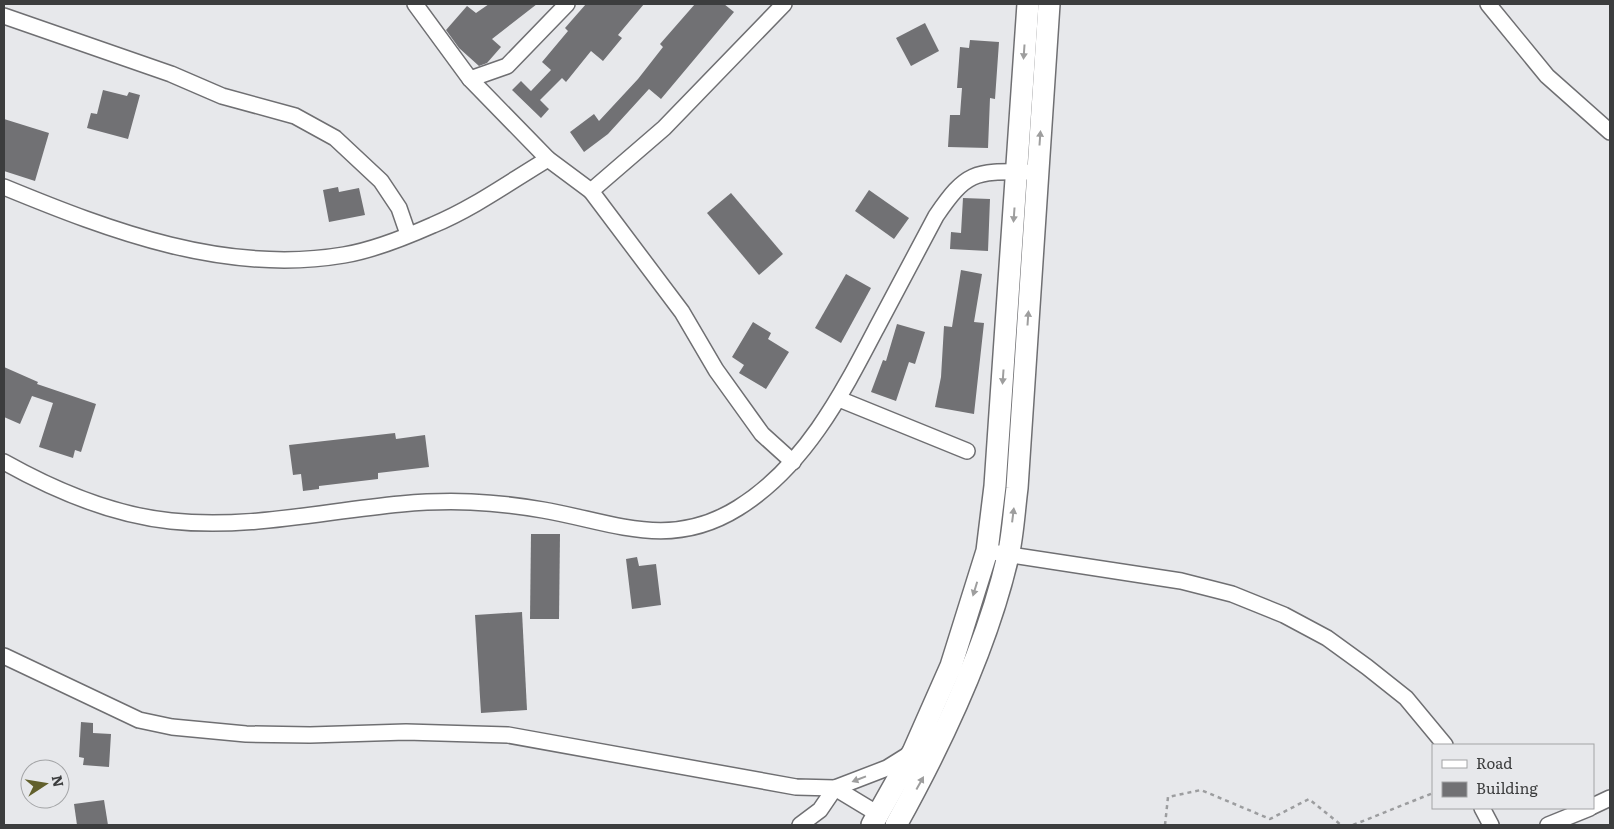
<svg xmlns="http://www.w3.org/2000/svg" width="1614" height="829" font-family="Literata,serif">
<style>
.building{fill:#717174}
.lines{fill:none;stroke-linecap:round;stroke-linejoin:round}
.minor-casing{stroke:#6f6f72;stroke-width:18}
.secondary-casing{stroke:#6f6f72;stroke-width:24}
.path{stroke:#9c9d9f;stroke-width:2.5;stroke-dasharray:4 4;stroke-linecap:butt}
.minor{stroke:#fff;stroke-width:15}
.secondary{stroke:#fff;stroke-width:21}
.oneway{fill:#9e9e9e}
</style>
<rect width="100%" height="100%" fill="#e7e8eb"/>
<g class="building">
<path d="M489 4H537L492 39 501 47 487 63 479 66 459 48 446 30 467 6 476 13Z"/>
<path d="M586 4H644L618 35 622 38 603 61 591 51 566 82 562 78 540 100 549 109 541 118 512 90 521 81 531 91 551 70 542 62 568 31 565 28Z"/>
<path d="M695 4H724L734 12 661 99 649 89 608 134 584 152 570 132 594 114 599 121 638 79 663 47 660 44Z"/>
<path d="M925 23 939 51 911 66 896 38Z"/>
<path d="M970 40 999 42 995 99 990 98 988 148 948 147 950 115H960L962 88H957L960 47 969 48Z"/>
<path d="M103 90 127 96 129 92 140 95 128 139 87 128 91 113 97 114Z"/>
<path d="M4 119 49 133 35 181 4 171Z"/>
<path d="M338 187 339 192 359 188 365 215 329 222 323 190Z"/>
<path d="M869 190 909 218 894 239 855 211Z"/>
<path d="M731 193 783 254 759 275 707 213Z"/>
<path d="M963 198 990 199 988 251 950 249 951 232 961 233Z"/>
<path d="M961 270 982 274 974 322 984 323 974 414 935 407 941 377 944 326 952 327Z"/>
<path d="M846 274 871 288 841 343 815 328Z"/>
<path d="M753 322 771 333 768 339 789 352 766 389 739 373 744 365 732 357Z"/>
<path d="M897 324 925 332 915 364 909 362 896 401 871 392 883 360 886 361Z"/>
<path d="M4 367 38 382 37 384 96 404 81 452 75 450 73 458 39 447 53 403 32 396 20 424 4 417Z"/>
<path d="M395 433 396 439 425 435 429 467 378 473V479L319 486V489L303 491 301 474 293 475 289 445Z"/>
<path d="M531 534H560L559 619H530Z"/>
<path d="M637 557 639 566 656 564 661 605 632 609 626 559Z"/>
<path d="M522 612 527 710 481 713 475 615Z"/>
<path d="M81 722 93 723V733L111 734 109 767 83 765 84 758 79 757Z"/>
<path d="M104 800 108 825H77L74 804Z"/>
</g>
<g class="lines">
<defs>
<g id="minor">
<path d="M415 4 470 79 548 159 591 191"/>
<path d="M784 4 664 128 591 191 682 312 716 370 762 434 793 462"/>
<path d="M1488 4 1547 76 1610 132"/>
<path d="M4 16 171 74 222 96 295 116 335 138 381 181 399 208 408 234"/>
<path d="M470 79 507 66 567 4"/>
<path d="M4 187C111 231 226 275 344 255 374 250 406 237 433 225 474 208 511 181 548 159"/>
<path d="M839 399 967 451"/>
<path d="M4 462C54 490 113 515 171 521 272 532 370 497 471 502 495 503 520 506 543 510 613 522 669 551 738 508 804 467 841 396 876 329 896 292 916 254 936 216 966 172 974 171 1026 172"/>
<path d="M998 553 1181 581 1232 594 1284 615 1327 638 1367 667 1406 698 1445 745"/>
<path d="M4 656 139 720 172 727 246 734 310 735 406 732 508 735 796 787 835 788 887 768 911 753"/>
<path d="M835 788 878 814"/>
<path d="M1593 806 1610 798"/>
<path d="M1482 808 1491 825"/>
<path d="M800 825 820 810 835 788"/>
<path d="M1548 825 1590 808"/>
</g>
<g id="secondary">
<path d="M872 825 913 752 951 666 987 551 995 486 1028 4"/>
<path d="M896 825C941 744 987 647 1008 556 1013 534 1014 511 1017 488L1049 4"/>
</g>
</defs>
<use href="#minor" class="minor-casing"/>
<use href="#secondary" class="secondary-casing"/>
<g class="path">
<path d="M1165 825 1168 797 1201 790 1270 819 1309 799 1341 825"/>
<path d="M1353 825 1433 793"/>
</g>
<use href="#minor" class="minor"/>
<use href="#secondary" class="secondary"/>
</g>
<defs><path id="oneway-solid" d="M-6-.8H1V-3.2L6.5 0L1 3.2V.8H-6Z" transform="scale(1.25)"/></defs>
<g class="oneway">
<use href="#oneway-solid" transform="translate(1024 52) rotate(94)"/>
<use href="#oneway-solid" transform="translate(1040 138) rotate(-86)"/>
<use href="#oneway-solid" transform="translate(1014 215) rotate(94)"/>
<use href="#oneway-solid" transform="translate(1028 318) rotate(-86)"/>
<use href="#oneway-solid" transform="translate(1003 377) rotate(94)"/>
<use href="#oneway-solid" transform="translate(1013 515) rotate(-83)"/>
<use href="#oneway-solid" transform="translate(975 589) rotate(107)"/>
<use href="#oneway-solid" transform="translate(859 779) rotate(159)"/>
<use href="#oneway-solid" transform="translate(920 783) rotate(-61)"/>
</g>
<rect width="1614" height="829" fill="none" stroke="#3c3d3e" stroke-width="10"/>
<rect x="1432" y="744" width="162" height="65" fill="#e7e8eb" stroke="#a3a4a6"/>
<rect x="1442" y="760" width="25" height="8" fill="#ffffff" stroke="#a3a4a6"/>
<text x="1476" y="769" font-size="15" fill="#3c3d3e">Road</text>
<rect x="1442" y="782" width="25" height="15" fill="#717174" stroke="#a3a4a6"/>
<text x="1476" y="794" font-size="15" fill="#3c3d3e">Building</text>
<g transform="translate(45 784) rotate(78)"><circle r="24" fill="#e7e8eb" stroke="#a3a4a6"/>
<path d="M0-4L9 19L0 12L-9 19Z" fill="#62602c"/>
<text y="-8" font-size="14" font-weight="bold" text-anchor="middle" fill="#3c3d3e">N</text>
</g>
</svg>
